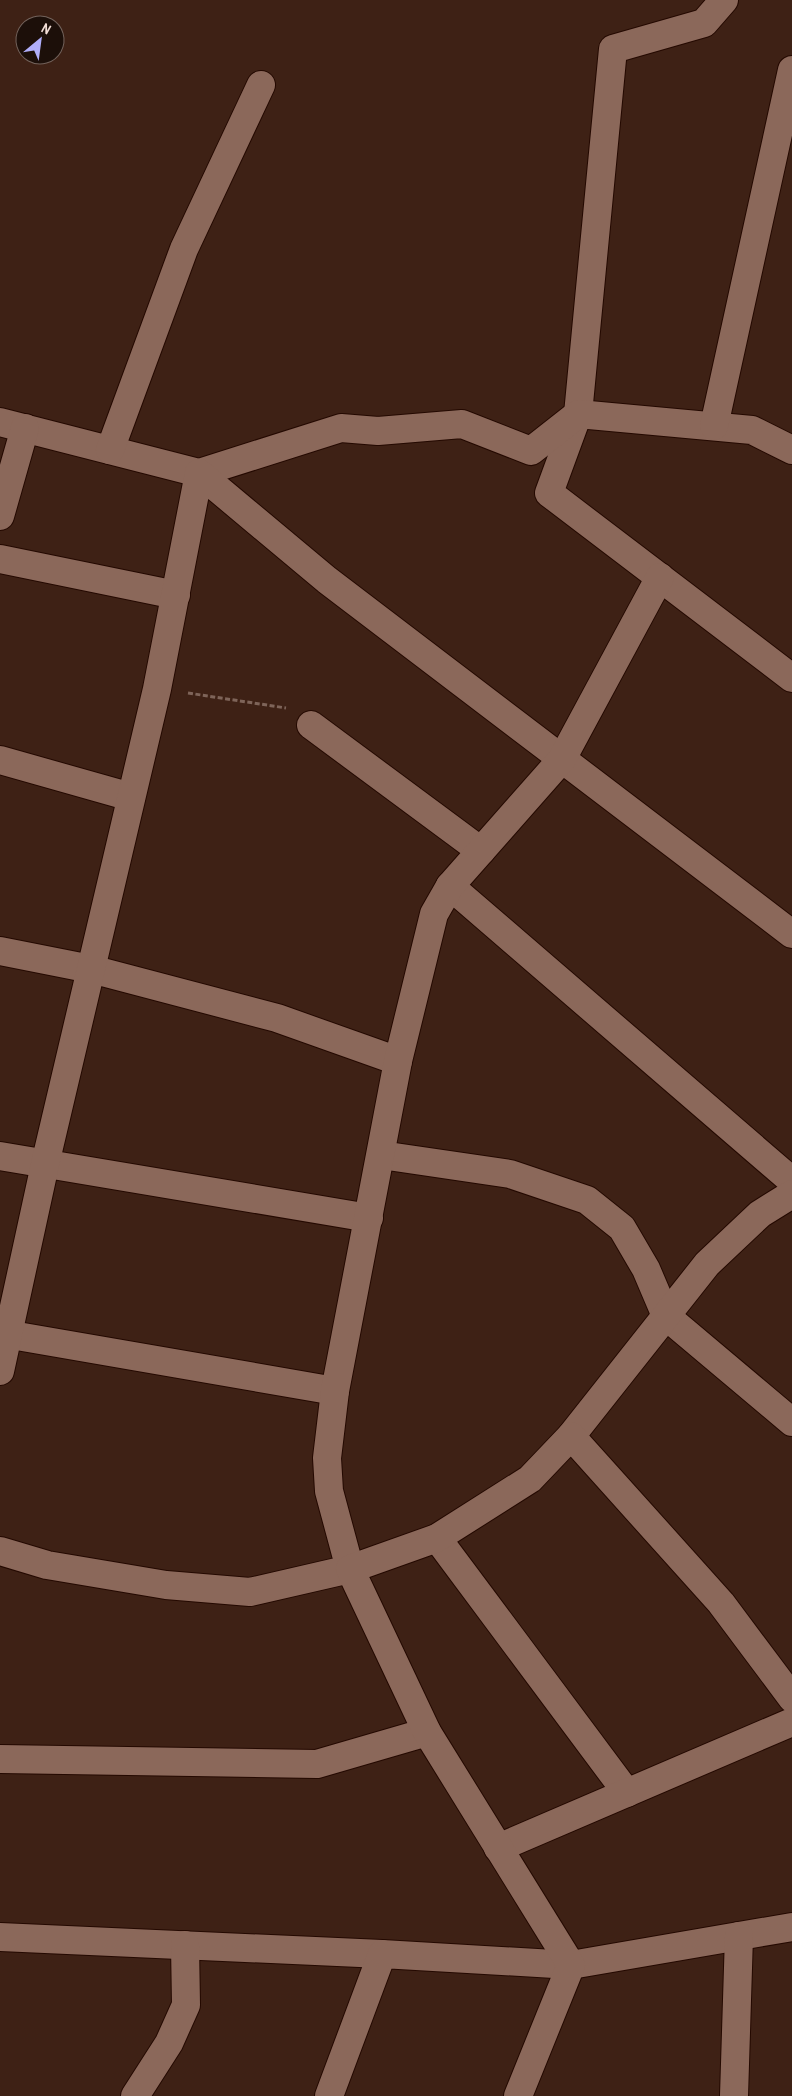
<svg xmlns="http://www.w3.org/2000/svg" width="792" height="2096" font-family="'Archivo Narrow',sans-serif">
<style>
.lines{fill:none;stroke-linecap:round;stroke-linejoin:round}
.minor-casing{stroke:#240901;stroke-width:30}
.path{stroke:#7e6459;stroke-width:3;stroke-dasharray:5 2.5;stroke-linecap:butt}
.minor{stroke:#8b685a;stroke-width:28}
</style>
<rect width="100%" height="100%" fill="#3e2115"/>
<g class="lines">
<defs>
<g id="minor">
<path d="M724 0 704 23 613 49 578 414 549 493 792 678"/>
<path d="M0 422 199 473 341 428 378 431 462 424 531 451 578 414 752 430 792 450"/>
<path d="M714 426 792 70"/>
<path d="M110 450 184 249 261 85"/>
<path d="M0 516 25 428"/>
<path d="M0 559 176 595"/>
<path d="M311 725 481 851"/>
<path d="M0 760 131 797"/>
<path d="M450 886 792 1181"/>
<path d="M0 951 91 969 277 1018 398 1061"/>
<path d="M381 1155 510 1174 587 1200 622 1228 646 1269 666 1316 792 1422"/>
<path d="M0 1156 369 1218"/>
<path d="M0 1333 335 1391"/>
<path d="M0 1371 46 1160 157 689 199 473 327 580 792 934"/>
<path d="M571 1436 707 1264 760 1214 792 1194"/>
<path d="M437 1538 627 1793"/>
<path d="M0 1551 47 1565 166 1585 250 1592 350 1569 329 1491 327 1458 335 1391 398 1061 434 914 450 886 562 759 660 577"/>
<path d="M0 1759 317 1764 427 1732"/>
<path d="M498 1848 792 1722"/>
<path d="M0 1937 382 1954"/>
<path d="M135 2096 169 2043 186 2005 185 1945"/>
<path d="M329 2096 382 1954 571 1965 792 1927"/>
<path d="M518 2096 571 1965 427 1732 350 1569 437 1538 530 1479 571 1436 721 1603 792 1698"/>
<path d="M734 2096 739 1936"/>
</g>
</defs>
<use href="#minor" class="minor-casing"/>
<path class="path" d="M188 693 286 708"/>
<use href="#minor" class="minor"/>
</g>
<g transform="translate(40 40) rotate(29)"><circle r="24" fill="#1c0f09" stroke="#72625b"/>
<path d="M0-4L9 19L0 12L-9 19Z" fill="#b0aefa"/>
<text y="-8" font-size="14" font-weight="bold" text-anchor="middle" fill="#f3dfd7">N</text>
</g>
</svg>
